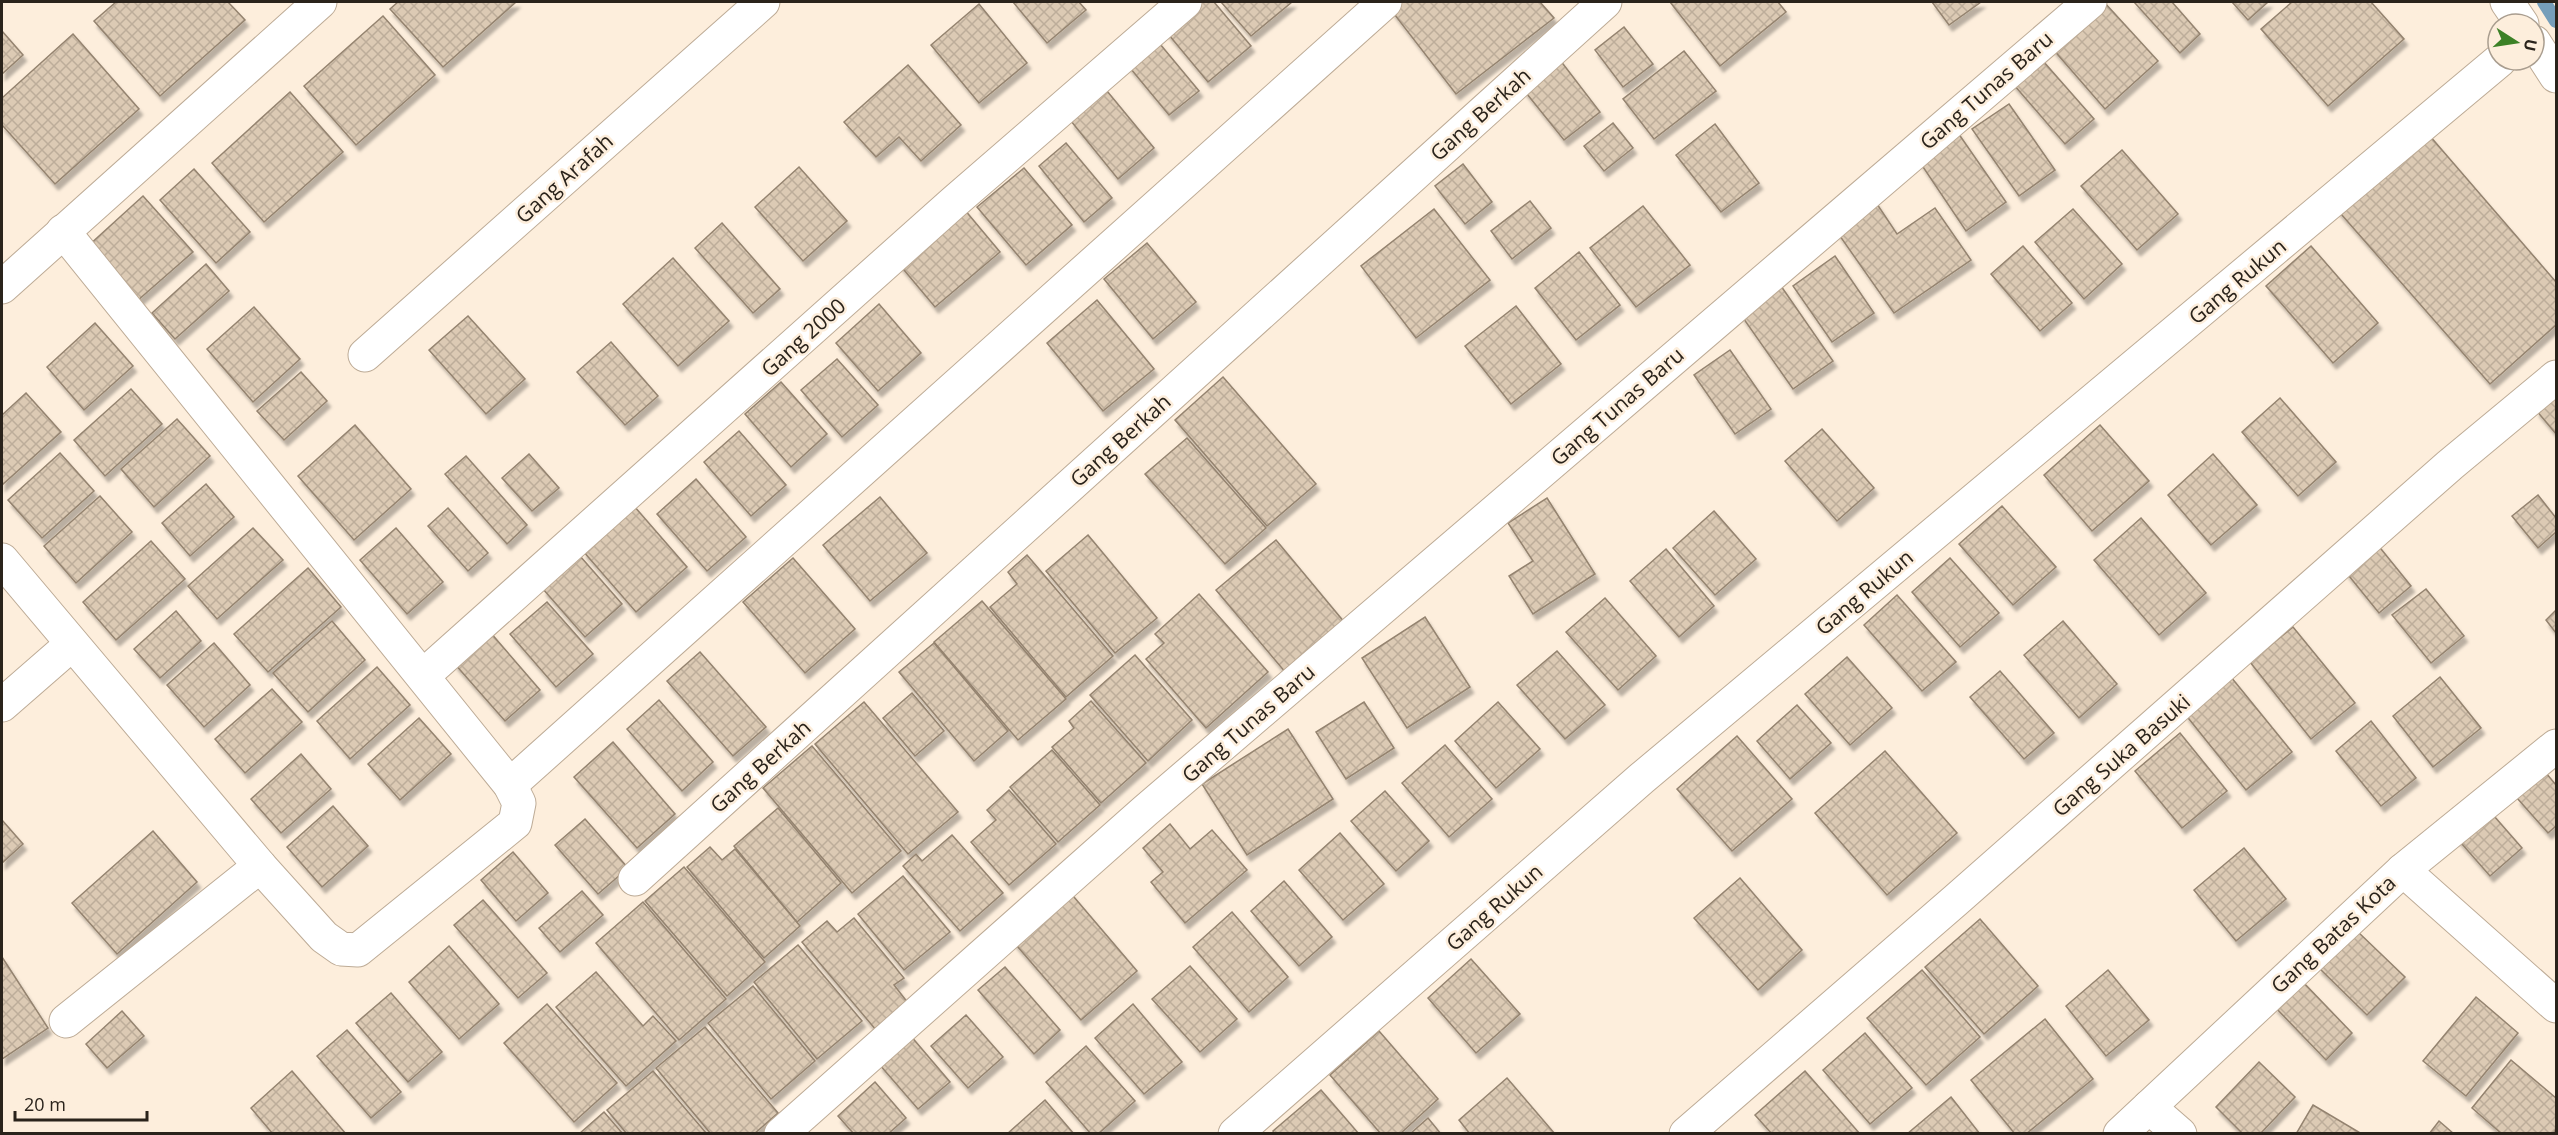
<svg xmlns="http://www.w3.org/2000/svg" width="2558" height="1135" font-family="'Open Sans',sans-serif">
<style>
.lines{fill:none;stroke-linecap:round;stroke-linejoin:round}
.stream{stroke:#769eba;stroke-width:14}
.building{fill:url(#building-cross-hatch);stroke:#94836f;stroke-width:1.5;filter:url(#shadow)}
.street-casing{stroke:#bdab96;stroke-width:35}
.secondary-casing{stroke:#bdab96;stroke-width:35}
.street{stroke:#fff;stroke-width:33}
.secondary{stroke:#fff;stroke-width:33}
.labels{text-anchor:middle;dominant-baseline:central;stroke-width:5;stroke-linejoin:round;paint-order:stroke}
.street-label{font-size:21px;fill:#2a231b;stroke:#fdeedc}
</style>
<defs>
<pattern id="building-cross-hatch" width="8" height="8" patternUnits="userSpaceOnUse" patternTransform="scale(1.5)"><rect width="8" height="8" fill="#dccab4"/><path d="M0 0l8 8M0 8l8-8" fill="none" stroke="#bdad9a"/></pattern>
<filter id="shadow"><feDropShadow dx="3.5" dy="6" stdDeviation="1.5" flood-color="#0004"/></filter>
</defs>
<rect width="100%" height="100%" fill="#fdeedc"/>
<g class="lines">
<path class="stream" d="M2544 2 2556 21"/>
</g>
<g class="building">
<path d="M116 2H228L245 20 160 96 94 21Z"/>
<path d="M398 2H516L443 67 390 9Z"/>
<path d="M1013 2H1079L1086 10 1047 43Z"/>
<path d="M1197 2H1214L1251 46 1208 82 1164 29Z"/>
<path d="M1221 2H1292L1251 36Z"/>
<path d="M1402 2H1540L1554 18 1456 94 1391 10Z"/>
<path d="M1670 2H1778L1786 12 1720 66Z"/>
<path d="M1932 2H1981L1949 25Z"/>
<path d="M2104 2 2158 61 2105 109 2052 48Z"/>
<path d="M2134 2H2172L2200 34 2180 53Z"/>
<path d="M2232 2H2268L2248 20Z"/>
<path d="M2292 2H2371L2404 39 2328 106 2261 29Z"/>
<path d="M979 4 1027 63 979 103 931 45Z"/>
<path d="M383 16 435 75 356 145 304 86Z"/>
<path d="M1624 27 1653 64 1623 87 1595 50Z"/>
<path d="M2 31 23 55 2 74Z"/>
<path d="M73 34 139 109 55 184 2 125V98Z"/>
<path d="M1155 38 1199 91 1169 115 1126 63Z"/>
<path d="M1684 51 1716 91 1654 139 1623 99Z"/>
<path d="M2036 53 2094 119 2065 144 2008 78Z"/>
<path d="M1560 60 1600 112 1564 140 1523 89Z"/>
<path d="M908 65 961 125 921 161 899 137 876 157 844 122Z"/>
<path d="M1107 91 1154 148 1118 179 1071 121Z"/>
<path d="M290 92 343 152 264 222 212 163Z"/>
<path d="M2009 104 2055 170 2019 196 1972 129Z"/>
<path d="M1613 123 1633 148 1604 171 1584 146Z"/>
<path d="M1715 124 1759 183 1721 212 1676 155Z"/>
<path d="M2423 128 2556 282V325L2490 384 2334 206Z"/>
<path d="M1956 130 2006 202 1966 231 1917 158Z"/>
<path d="M1066 143 1112 198 1084 222 1039 166Z"/>
<path d="M2122 150 2178 214 2137 250 2081 186Z"/>
<path d="M1463 164 1492 202 1465 224 1435 186Z"/>
<path d="M799 167 847 221 803 261 755 207Z"/>
<path d="M1024 168 1072 225 1026 265 977 207Z"/>
<path d="M194 169 250 232 216 263 160 200Z"/>
<path d="M143 196 193 252 137 301 88 246Z"/>
<path d="M1530 201 1551 228 1512 259 1491 231Z"/>
<path d="M1875 201 1897 234 1935 208 1971 260 1894 313 1835 229Z"/>
<path d="M1643 206 1690 265 1636 307 1590 248Z"/>
<path d="M964 209 1000 252 935 307 899 264Z"/>
<path d="M1434 209 1490 280 1416 338 1361 266Z"/>
<path d="M2073 209 2122 264 2084 299 2035 242Z"/>
<path d="M722 223 780 289 753 313 695 248Z"/>
<path d="M1147 243 1196 302 1153 339 1104 279Z"/>
<path d="M2023 246 2072 303 2040 331 1991 274Z"/>
<path d="M2311 246 2378 323 2333 363 2266 286Z"/>
<path d="M1579 252 1620 305 1576 340 1535 288Z"/>
<path d="M1835 256 1874 313 1832 342 1793 286Z"/>
<path d="M673 258 729 321 678 366 623 304Z"/>
<path d="M206 264 229 291 175 339 152 313Z"/>
<path d="M1781 286 1833 361 1793 389 1741 315Z"/>
<path d="M1097 300 1154 369 1103 411 1047 343Z"/>
<path d="M879 304 921 353 878 391 836 343Z"/>
<path d="M1516 306 1561 364 1511 404 1465 346Z"/>
<path d="M254 307 300 359 253 402 207 349Z"/>
<path d="M468 316 525 379 486 414 429 350Z"/>
<path d="M95 323 133 366 84 410 47 367Z"/>
<path d="M611 342 658 396 625 425 577 372Z"/>
<path d="M1730 350 1771 409 1735 434 1694 375Z"/>
<path d="M837 359 878 405 842 437 801 390Z"/>
<path d="M301 372 327 401 284 440 257 411Z"/>
<path d="M1223 377 1316 484 1267 526 1175 420Z"/>
<path d="M781 382 827 434 791 467 745 414Z"/>
<path d="M131 389 162 424 105 476 74 440Z"/>
<path d="M2556 391V434L2536 410Z"/>
<path d="M26 393 61 432 2 485V415Z"/>
<path d="M2280 398 2336 462 2298 496 2242 432Z"/>
<path d="M177 419 210 456 154 507 121 469Z"/>
<path d="M355 425 411 489 354 540 298 476Z"/>
<path d="M2100 425 2149 481 2092 531 2044 475Z"/>
<path d="M1822 429 1874 488 1837 521 1785 461Z"/>
<path d="M739 431 786 485 751 516 704 462Z"/>
<path d="M1187 438 1266 528 1225 564 1145 474Z"/>
<path d="M60 453 94 491 42 538 8 500Z"/>
<path d="M529 454 559 488 532 511 502 478Z"/>
<path d="M2213 454 2257 505 2211 545 2168 495Z"/>
<path d="M466 456 527 525 507 544 445 474Z"/>
<path d="M696 479 746 537 707 571 657 514Z"/>
<path d="M206 484 234 517 190 556 162 523Z"/>
<path d="M2538 495 2556 518V532L2538 548 2512 516Z"/>
<path d="M100 496 132 532 76 583 44 546Z"/>
<path d="M880 497 927 553 870 601 823 545Z"/>
<path d="M1547 498 1595 574 1533 614 1509 576 1533 561 1508 523Z"/>
<path d="M634 506 687 567 636 612 583 551Z"/>
<path d="M2002 506 2056 567 2013 605 1959 544Z"/>
<path d="M448 508 488 553 468 571 428 526Z"/>
<path d="M1714 511 1756 559 1715 595 1673 548Z"/>
<path d="M2141 518 2206 593 2159 635 2094 560Z"/>
<path d="M253 528 283 560 217 619 188 586Z"/>
<path d="M396 528 443 582 407 614 360 560Z"/>
<path d="M1088 535 1157 618 1115 653 1046 571Z"/>
<path d="M1276 540 1345 623 1286 673 1216 590Z"/>
<path d="M151 541 185 579 116 640 83 602Z"/>
<path d="M2377 544 2411 586 2379 613 2345 571Z"/>
<path d="M1666 549 1714 606 1679 637 1630 581Z"/>
<path d="M1027 555 1113 656 1066 697 990 607 1017 584 1008 572Z"/>
<path d="M580 556 622 604 585 637 543 589Z"/>
<path d="M793 558 855 629 805 673 743 602Z"/>
<path d="M1950 558 1999 613 1960 647 1912 592Z"/>
<path d="M308 568 341 607 268 672 234 634Z"/>
<path d="M2426 589 2464 636 2431 663 2392 615Z"/>
<path d="M1199 594 1268 672 1206 728 1146 659 1164 643 1155 634Z"/>
<path d="M1897 595 1956 662 1922 691 1864 625Z"/>
<path d="M1605 598 1656 656 1618 690 1566 632Z"/>
<path d="M982 601 1066 699 1018 740 934 642Z"/>
<path d="M547 602 593 654 556 687 510 634Z"/>
<path d="M2556 610V633L2546 620Z"/>
<path d="M176 611 201 641 160 678 134 649Z"/>
<path d="M1425 617 1470 687 1407 728 1362 658Z"/>
<path d="M332 621 365 660 308 712 273 673Z"/>
<path d="M2063 621 2117 684 2079 718 2024 655Z"/>
<path d="M2293 627 2355 703 2311 739 2250 662Z"/>
<path d="M490 632 540 690 505 721 454 663Z"/>
<path d="M214 643 250 685 204 727 167 685Z"/>
<path d="M934 643 1008 731 974 761 899 672Z"/>
<path d="M1557 651 1605 705 1565 739 1517 685Z"/>
<path d="M700 652 766 727 733 756 667 681Z"/>
<path d="M1135 655 1192 720 1148 761 1090 695Z"/>
<path d="M1847 657 1892 708 1850 745 1805 694Z"/>
<path d="M377 667 410 705 350 759 317 721Z"/>
<path d="M2000 671 2054 733 2024 759 1970 697Z"/>
<path d="M2231 677 2292 752 2246 790 2185 714Z"/>
<path d="M2440 677 2481 728 2433 767 2393 716Z"/>
<path d="M272 689 302 722 245 773 215 739Z"/>
<path d="M912 693 944 731 915 756 883 718Z"/>
<path d="M659 700 713 762 682 791 627 729Z"/>
<path d="M1091 701 1146 763 1101 803 1052 747 1074 728 1069 721Z"/>
<path d="M864 702 958 812 908 854 815 744Z"/>
<path d="M1364 702 1394 748 1346 779 1316 732Z"/>
<path d="M1498 702 1540 749 1496 788 1455 741Z"/>
<path d="M1797 705 1831 743 1790 779 1757 741Z"/>
<path d="M419 718 451 754 400 800 368 764Z"/>
<path d="M2371 721 2416 778 2381 806 2336 751Z"/>
<path d="M1288 729 1333 799 1247 855 1202 784Z"/>
<path d="M2180 733 2227 791 2182 828 2135 771Z"/>
<path d="M1737 736 1792 799 1732 851 1677 789Z"/>
<path d="M613 742 675 814 637 848 574 777Z"/>
<path d="M1445 745 1492 799 1449 837 1402 783Z"/>
<path d="M812 746 901 851 852 893 763 788Z"/>
<path d="M1052 750 1100 805 1058 842 1010 787Z"/>
<path d="M1885 751 1957 833 1887 895 1815 813Z"/>
<path d="M301 754 331 789 281 833 251 799Z"/>
<path d="M2546 773 2556 785V826L2548 833 2517 798Z"/>
<path d="M1009 790 1056 844 1009 885 971 842 996 820 987 810Z"/>
<path d="M1385 791 1429 841 1396 871 1351 821Z"/>
<path d="M333 806 368 846 322 887 287 847Z"/>
<path d="M778 808 841 883 797 922 734 846Z"/>
<path d="M2487 808 2522 848 2490 876 2455 836Z"/>
<path d="M585 819 628 868 598 894 555 845Z"/>
<path d="M2 820 23 844 2 863Z"/>
<path d="M1170 824 1190 849 1212 830 1247 870 1185 923 1151 882 1163 872 1143 848Z"/>
<path d="M153 831 197 882 117 954 72 903Z"/>
<path d="M1340 833 1384 884 1343 920 1299 870Z"/>
<path d="M952 835 1003 893 960 931 903 866 916 854 922 861Z"/>
<path d="M710 847 722 860 735 849 800 926 764 958 687 867Z"/>
<path d="M2244 848 2286 899 2236 941 2194 890Z"/>
<path d="M513 852 548 893 516 921 481 880Z"/>
<path d="M684 867 765 962 727 996 645 901Z"/>
<path d="M903 876 950 932 904 970 858 914Z"/>
<path d="M1740 878 1802 950 1758 990 1694 918Z"/>
<path d="M1284 881 1332 937 1299 966 1251 911Z"/>
<path d="M1068 890 1137 971 1081 1020 1011 939Z"/>
<path d="M582 891 603 915 560 952 539 928Z"/>
<path d="M483 900 547 973 518 998 454 925Z"/>
<path d="M643 902 726 999 679 1040 596 943Z"/>
<path d="M1232 912 1288 977 1249 1012 1193 947Z"/>
<path d="M854 918 904 978 894 985 908 1003 876 1030 802 942 827 921 837 932Z"/>
<path d="M1980 919 2038 986 1984 1034 1925 967Z"/>
<path d="M2357 931 2405 977 2367 1015 2318 967Z"/>
<path d="M798 945 862 1021 817 1059 754 982Z"/>
<path d="M449 946 499 1004 459 1039 409 982Z"/>
<path d="M2 957 48 1028 2 1059Z"/>
<path d="M1471 959 1520 1014 1476 1053 1428 998Z"/>
<path d="M1190 966 1237 1019 1200 1052 1152 999Z"/>
<path d="M1005 967 1060 1030 1034 1054 978 990Z"/>
<path d="M1922 970 1980 1037 1926 1085 1867 1018Z"/>
<path d="M2108 970 2149 1020 2106 1056 2066 1006Z"/>
<path d="M596 972 643 1026 653 1016 676 1041 626 1086 556 1007Z"/>
<path d="M2302 981 2352 1033 2326 1060 2274 1006Z"/>
<path d="M753 986 815 1061 771 1099 708 1023Z"/>
<path d="M391 993 442 1052 408 1082 356 1023Z"/>
<path d="M2476 997 2518 1033 2466 1096 2423 1061Z"/>
<path d="M547 1004 617 1083 574 1122 504 1043Z"/>
<path d="M1133 1004 1182 1062 1144 1094 1095 1038Z"/>
<path d="M122 1011 144 1036 107 1068 86 1044Z"/>
<path d="M966 1015 1003 1057 968 1088 931 1046Z"/>
<path d="M2045 1019 2093 1079 2026 1134H2015L1971 1080Z"/>
<path d="M705 1027 778 1113 754 1134H711L656 1068Z"/>
<path d="M347 1030 401 1092 371 1118 317 1056Z"/>
<path d="M1379 1031 1438 1099 1400 1134H1381L1330 1075Z"/>
<path d="M1865 1033 1912 1088 1870 1124 1823 1070Z"/>
<path d="M910 1035 950 1082 918 1109 879 1064Z"/>
<path d="M1086 1046 1135 1101 1098 1134H1091L1046 1082Z"/>
<path d="M2511 1060 2556 1098V1129L2553 1134H2502L2472 1108Z"/>
<path d="M2259 1062 2295 1097 2260 1134H2243L2216 1107Z"/>
<path d="M292 1071 346 1134H273L251 1108Z"/>
<path d="M653 1071 707 1134H627L607 1110Z"/>
<path d="M1805 1071 1860 1134H1772L1755 1115Z"/>
<path d="M1507 1078 1555 1134H1470L1459 1120Z"/>
<path d="M875 1082 906 1118 888 1134H854L838 1116Z"/>
<path d="M1321 1090 1359 1134H1274L1273 1131Z"/>
<path d="M1951 1097 1980 1134H1907Z"/>
<path d="M1045 1100 1074 1134H1007Z"/>
<path d="M2313 1105 2362 1134H2296Z"/>
<path d="M604 1112 623 1134H579Z"/>
<path d="M1428 1118 1441 1134H1410Z"/>
<path d="M2439 1121 2454 1134H2429Z"/>
</g>
<g class="lines">
<defs>
<g id="street">
<path d="M2 287 320 2"/>
<path d="M365 355 763 2"/>
<path d="M2 560 260 866 324 937 341 949 358 950 515 823 519 803 510 785 63 231"/>
<path d="M424 675 954 202 1185 2"/>
<path d="M2 705 72 644"/>
<path d="M510 785 1385 2"/>
<path d="M2403 870 2556 1006"/>
<path d="M635 879 1605 2"/>
<path d="M66 1021 260 866"/>
<path d="M2149 1107 2180 1134"/>
<path d="M781 1134 1145 811 2090 2"/>
<path d="M1235 1134 1642 778 2500 60"/>
<path d="M1686 1134 1956 900 2450 465 2556 377"/>
<path d="M2120 1134 2403 870 2556 746"/>
</g>
<g id="secondary">
<path d="M2507 2 2522 24"/>
<path d="M2534 42 2556 76"/>
</g>
</defs>
<use href="#street" class="street-casing"/>
<use href="#secondary" class="secondary-casing"/>
<use href="#street" class="street"/>
<use href="#secondary" class="secondary"/>
</g>
<g class="labels">
<g class="street-label">
<text transform="translate(1986 90) rotate(-41)">Gang Tunas Baru</text>
<text transform="translate(1480 114) rotate(-42)">Gang Berkah</text>
<text transform="translate(564 178) rotate(-42)">Gang Arafah</text>
<text transform="translate(2237 281) rotate(-40)">Gang Rukun</text>
<text transform="translate(803 337) rotate(-42)">Gang 2000</text>
<text transform="translate(1617 406) rotate(-41)">Gang Tunas Baru</text>
<text transform="translate(1120 440) rotate(-42)">Gang Berkah</text>
<text transform="translate(1864 592) rotate(-40)">Gang Rukun</text>
<text transform="translate(1248 723) rotate(-41)">Gang Tunas Baru</text>
<text transform="translate(2121 755) rotate(-41)">Gang Suka Basuki</text>
<text transform="translate(760 766) rotate(-42)">Gang Berkah</text>
<text transform="translate(1494 907) rotate(-41)">Gang Rukun</text>
<text transform="translate(2333 934) rotate(-43)">Gang Batas Kota</text>
</g>
</g>
<rect width="2558" height="1135" fill="none" stroke="#2a231b" stroke-width="6"/>
<g transform="translate(2516 42) rotate(102)"><circle r="28" fill="#fdeedc" stroke="#a99d8f" stroke-width="1.5"/>
<path d="M0-4.5L10 22L0 15L-10 22Z" fill="#3c8126"/>
<text y="-9" font-size="16" font-weight="bold" text-anchor="middle" fill="#2a231b">U</text>
</g>
<path d="M15 1111v9h132v-9" fill="none" stroke="#2a231b" stroke-width="3"/>
<text x="24" y="1111" font-size="18" fill="#2a231b" stroke="#fdeedc" stroke-width="4.5" paint-order="stroke">20 m</text>
</svg>
